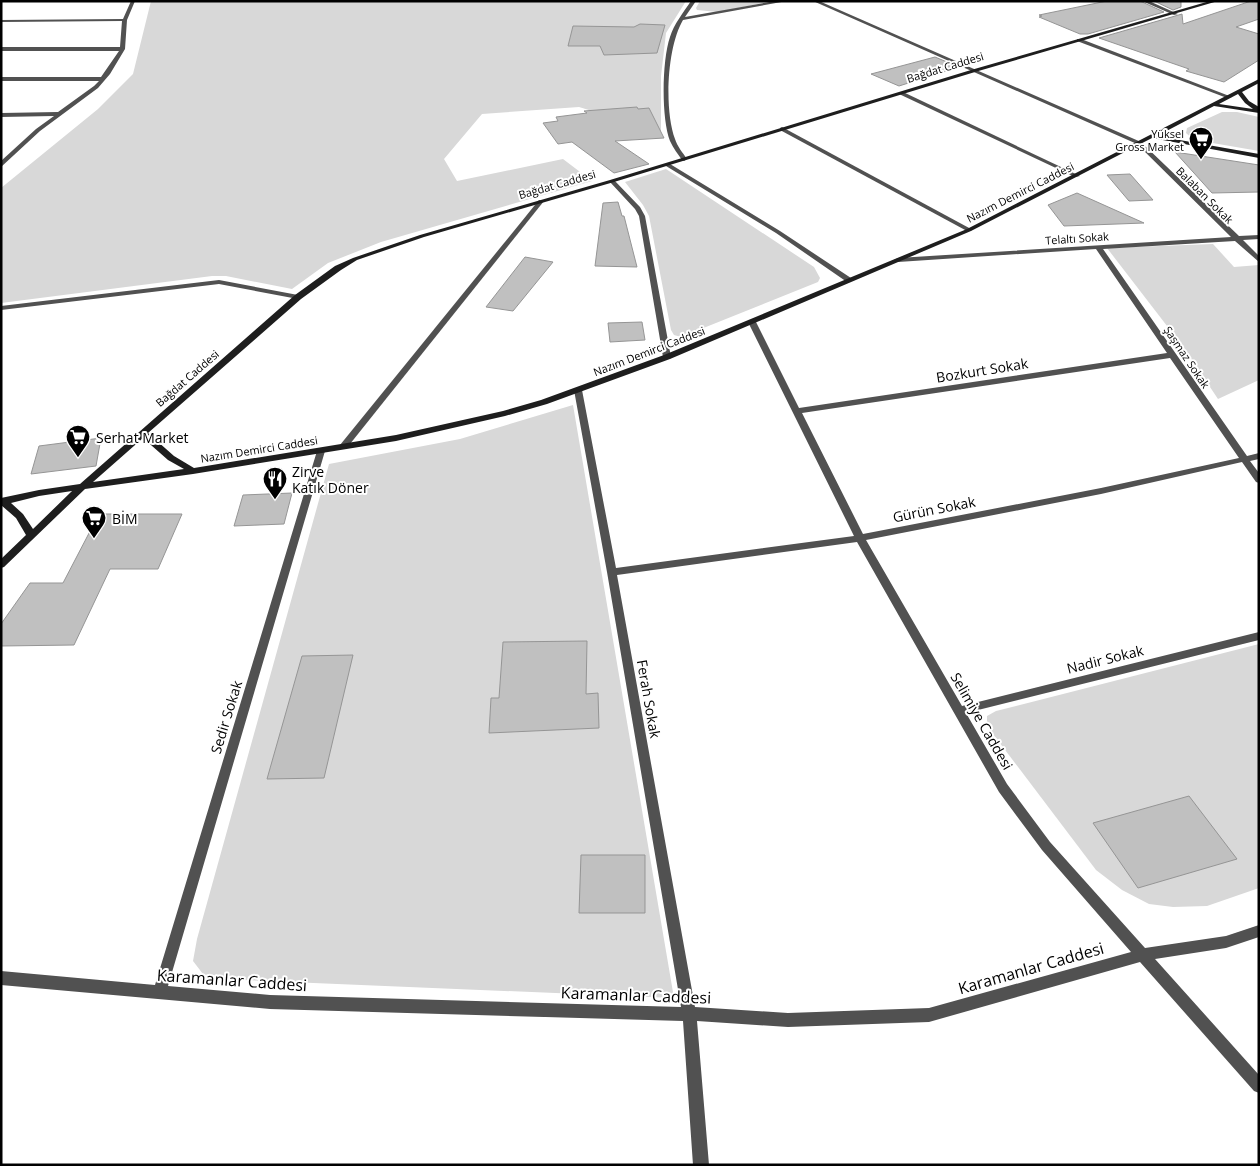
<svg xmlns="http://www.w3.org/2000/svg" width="1260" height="1166" font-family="'Open Sans',sans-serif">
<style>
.green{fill:#d8d8d8}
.building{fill:#c0c0c0;stroke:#959595}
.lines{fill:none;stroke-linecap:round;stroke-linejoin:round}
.street{fill:#515151;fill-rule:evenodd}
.secondary{fill:#1e1e1e;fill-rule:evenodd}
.labels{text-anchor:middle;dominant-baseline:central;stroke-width:4;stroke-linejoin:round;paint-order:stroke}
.far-street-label{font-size:11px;fill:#000;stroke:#fff}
.far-poi-label{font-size:11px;fill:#000;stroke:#fff;text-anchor:end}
.street-label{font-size:14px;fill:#000;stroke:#fff}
.poi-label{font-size:14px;fill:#000;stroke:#fff;text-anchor:start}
.near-street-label{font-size:16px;fill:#000;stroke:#fff}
</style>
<rect width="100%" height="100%" fill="#fff"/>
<g class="green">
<path d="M151 1H686L666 33 661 76V132L579 107 482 114 444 159 457 181 563 159 592 181 381 242 328 263 292 289 226 276H212L1 303V188L98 109 133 74Z"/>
<path d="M700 1H772L718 12 697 10 696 8Z"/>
<path d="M1222 112H1237L1259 117V151L1201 141 1194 140 1186 133 1187 128Z"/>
<path d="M666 169 814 267 820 278 818 282 681 337 674 335 671 330 649 216 643 205 625 182Z"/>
<path d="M1213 244 1234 267 1259 265V380L1218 399 1184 348 1107 248Z"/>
<path d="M573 405 674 998 218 979 203 974 193 961 197 939 329 464 460 439Z"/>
<path d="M1259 644V888L1207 906 1173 907 1149 904 1122 890 1096 870 993 734 987 723V716L996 711Z"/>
</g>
<g class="building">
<path d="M1107 1H1140L1164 12 1088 34H1080L1039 17 1042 16 1039 15Z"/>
<path d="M1154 1H1181V7L1173 10Z"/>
<path d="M1251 1H1259V19L1236 27 1259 34V60L1224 82 1186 71 1189 69 1099 38 1182 14 1183 24Z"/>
<path d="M640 24 665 25 657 53 604 55 600 46H568L573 26 634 27Z"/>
<path d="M935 57 959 67 899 86 871 74Z"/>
<path d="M637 107 638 109 649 108 664 138 615 141 649 164 614 173 572 142 558 144 543 123 558 121 556 117 587 113 584 111Z"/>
<path d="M1175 152 1259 165V192L1212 193Z"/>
<path d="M1130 174 1153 200 1129 201 1107 175Z"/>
<path d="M1077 193 1144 223 1064 226 1048 205Z"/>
<path d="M618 202 622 216H624L637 267 595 266 603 203Z"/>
<path d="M525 257 553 262 513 311 486 307Z"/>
<path d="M642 322 645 340 610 342 608 323Z"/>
<path d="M101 438 96 466 31 474 39 446Z"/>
<path d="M292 493 284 524 234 526 243 495Z"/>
<path d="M99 514H182L158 569H110L74 645 1 646V624L30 583H63Z"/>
<path d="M587 641 586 694 598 693 599 728 489 733 491 698H499L503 642Z"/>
<path d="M353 655 324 778 267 779 302 656Z"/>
<path d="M1189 796 1237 859 1138 888 1093 823Z"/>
<path d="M581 855H645V913H579Z"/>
</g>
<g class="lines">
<g class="street">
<path d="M131 1H135L127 20 125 49 110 74 98 88 40 131 1 167V161L36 129 54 116 1 117V113L58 112 94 86 99 81H1V77H101L119 51H1V47H120L122 21 1 22V20L123 19Z"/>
<path d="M691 1H696L685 17 775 1H787L683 20C667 47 664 109 675 139 677 146 683 153 687 159L684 161 682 160C678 154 673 148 670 141 661 118 662 60 670 37 674 24 683 13 691 1Z"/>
<path d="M813 1H819L1141 142 1239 236 1259 235V239L1243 240 1259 256V262L1235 241 1103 249 1247 456 1259 453V459L1250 461 1259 473V483L1256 482 1242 462 1101 494 866 540 962 706 1259 632V640L966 713 1007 784 1050 842 1145 948 1226 936 1259 925V937L1226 948 1155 959 1259 1075V1093L1254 1091 1140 962 929 1022 788 1027 697 1021 709 1165H693L683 1021 270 1009 1 985V971L155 985 317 451 321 448 325 451 168 986 270 995 681 1007 607 572 574 390 575 388H578L582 390 616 568 854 536 748 322 749 320H752L756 322 799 408 1167 353 1096 249 898 262 894 260 898 258 1231 237 1137 144ZM1170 358 1239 458 1101 488 863 534 802 413ZM857 542 999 792 1042 850 1131 952 929 1008 788 1013 695 1007 617 575Z"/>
<path d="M1142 1H1149L1178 14 1174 15Z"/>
<path d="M1077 39H1081L1232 97 1227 98 1077 41Z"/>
<path d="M899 92H903L1080 176 1075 177 899 94Z"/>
<path d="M782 127 971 229 972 230 967 231 780 130V128Z"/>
<path d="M666 164H670L780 231 854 280 847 282 776 233 666 166Z"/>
<path d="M610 180H614L640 207 645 216 671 357 670 359H664L663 357 639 216 635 209 610 182Z"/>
<path d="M539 200 544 201 346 449H340L339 447 340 445Z"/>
<path d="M219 280 298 295 302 297 298 299 219 284 1 310V306Z"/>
</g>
<path class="secondary" d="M1210 1H1218L975 72 614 182 424 237 357 260 341 270 301 299 148 433 174 456 194 468 396 435 503 411 541 400 664 355 967 229 1259 79V83L1242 92 1249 101 1259 107V113L1214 106 1157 136 1259 154V158L1152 138 971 231 670 359 547 404 505 416 396 441 193 474 85 489 4 567 1 568V559L26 535 16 518 1 505V498L39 490 80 484 295 295 335 266 353 258 420 235 610 180 971 70ZM1238 94 1245 103 1253 109 1219 104ZM143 438 168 460 184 469 93 482ZM72 491 33 529 23 514 11 503 39 496Z"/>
</g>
<defs>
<symbol id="supermarket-pin" viewBox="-11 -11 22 30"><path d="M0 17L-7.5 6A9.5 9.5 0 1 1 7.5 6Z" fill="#000" stroke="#fff"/><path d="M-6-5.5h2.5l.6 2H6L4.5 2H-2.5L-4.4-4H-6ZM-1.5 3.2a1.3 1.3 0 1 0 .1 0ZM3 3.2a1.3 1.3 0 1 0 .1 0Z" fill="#fff"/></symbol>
<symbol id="restaurant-pin" viewBox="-11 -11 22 30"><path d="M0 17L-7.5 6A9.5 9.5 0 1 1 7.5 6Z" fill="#000" stroke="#fff"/><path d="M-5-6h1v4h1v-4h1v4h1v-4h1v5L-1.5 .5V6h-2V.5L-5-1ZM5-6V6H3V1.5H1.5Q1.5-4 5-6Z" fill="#fff"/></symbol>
</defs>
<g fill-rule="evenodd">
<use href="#supermarket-pin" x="1187" y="125" width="28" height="38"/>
<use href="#supermarket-pin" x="64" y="423" width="28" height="38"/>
<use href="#restaurant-pin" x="261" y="465" width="28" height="38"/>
<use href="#supermarket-pin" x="80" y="504" width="28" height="38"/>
</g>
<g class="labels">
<g class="far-street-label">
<text transform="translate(945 67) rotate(-17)">Bağdat Caddesi</text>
<text transform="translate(557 184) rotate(-16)">Bağdat Caddesi</text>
<text transform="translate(1020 192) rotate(-27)">Nazım Demirci Caddesi</text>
<text transform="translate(1205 195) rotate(45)">Balaban Sokak</text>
<text transform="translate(1077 238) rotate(-4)">Telaltı Sokak</text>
<text transform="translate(649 351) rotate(-21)">Nazım Demirci Caddesi</text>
<text transform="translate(1187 357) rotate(56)">Şaşmaz Sokak</text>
<text transform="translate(187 378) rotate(-41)">Bağdat Caddesi</text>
<text transform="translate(259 449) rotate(-9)">Nazım Demirci Caddesi</text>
</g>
<g class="far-poi-label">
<text x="1184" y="133">Yüksel<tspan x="1184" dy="13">Gross Market</tspan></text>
</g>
<g class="street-label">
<text transform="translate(982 370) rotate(-9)">Bozkurt Sokak</text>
<text transform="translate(934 509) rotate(-11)">Gürün Sokak</text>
<text transform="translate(1105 659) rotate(-14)">Nadir Sokak</text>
<text transform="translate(649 699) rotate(80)">Ferah Sokak</text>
<text transform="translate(226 717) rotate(-73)">Sedir Sokak</text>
<text transform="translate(982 721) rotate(60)">Selimiye Caddesi</text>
</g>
<g class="poi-label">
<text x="96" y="437">Serhat Market</text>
<text x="292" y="471">Zirve<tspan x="292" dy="16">Katık Döner</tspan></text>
<text x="112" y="518">BİM</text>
</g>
<g class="near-street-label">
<text transform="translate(1031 968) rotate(-16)">Karamanlar Caddesi</text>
<text transform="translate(232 980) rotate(4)">Karamanlar Caddesi</text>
<text transform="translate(636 995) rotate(2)">Karamanlar Caddesi</text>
</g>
</g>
<rect width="1260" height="1166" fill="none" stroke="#000000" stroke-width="5"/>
</svg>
